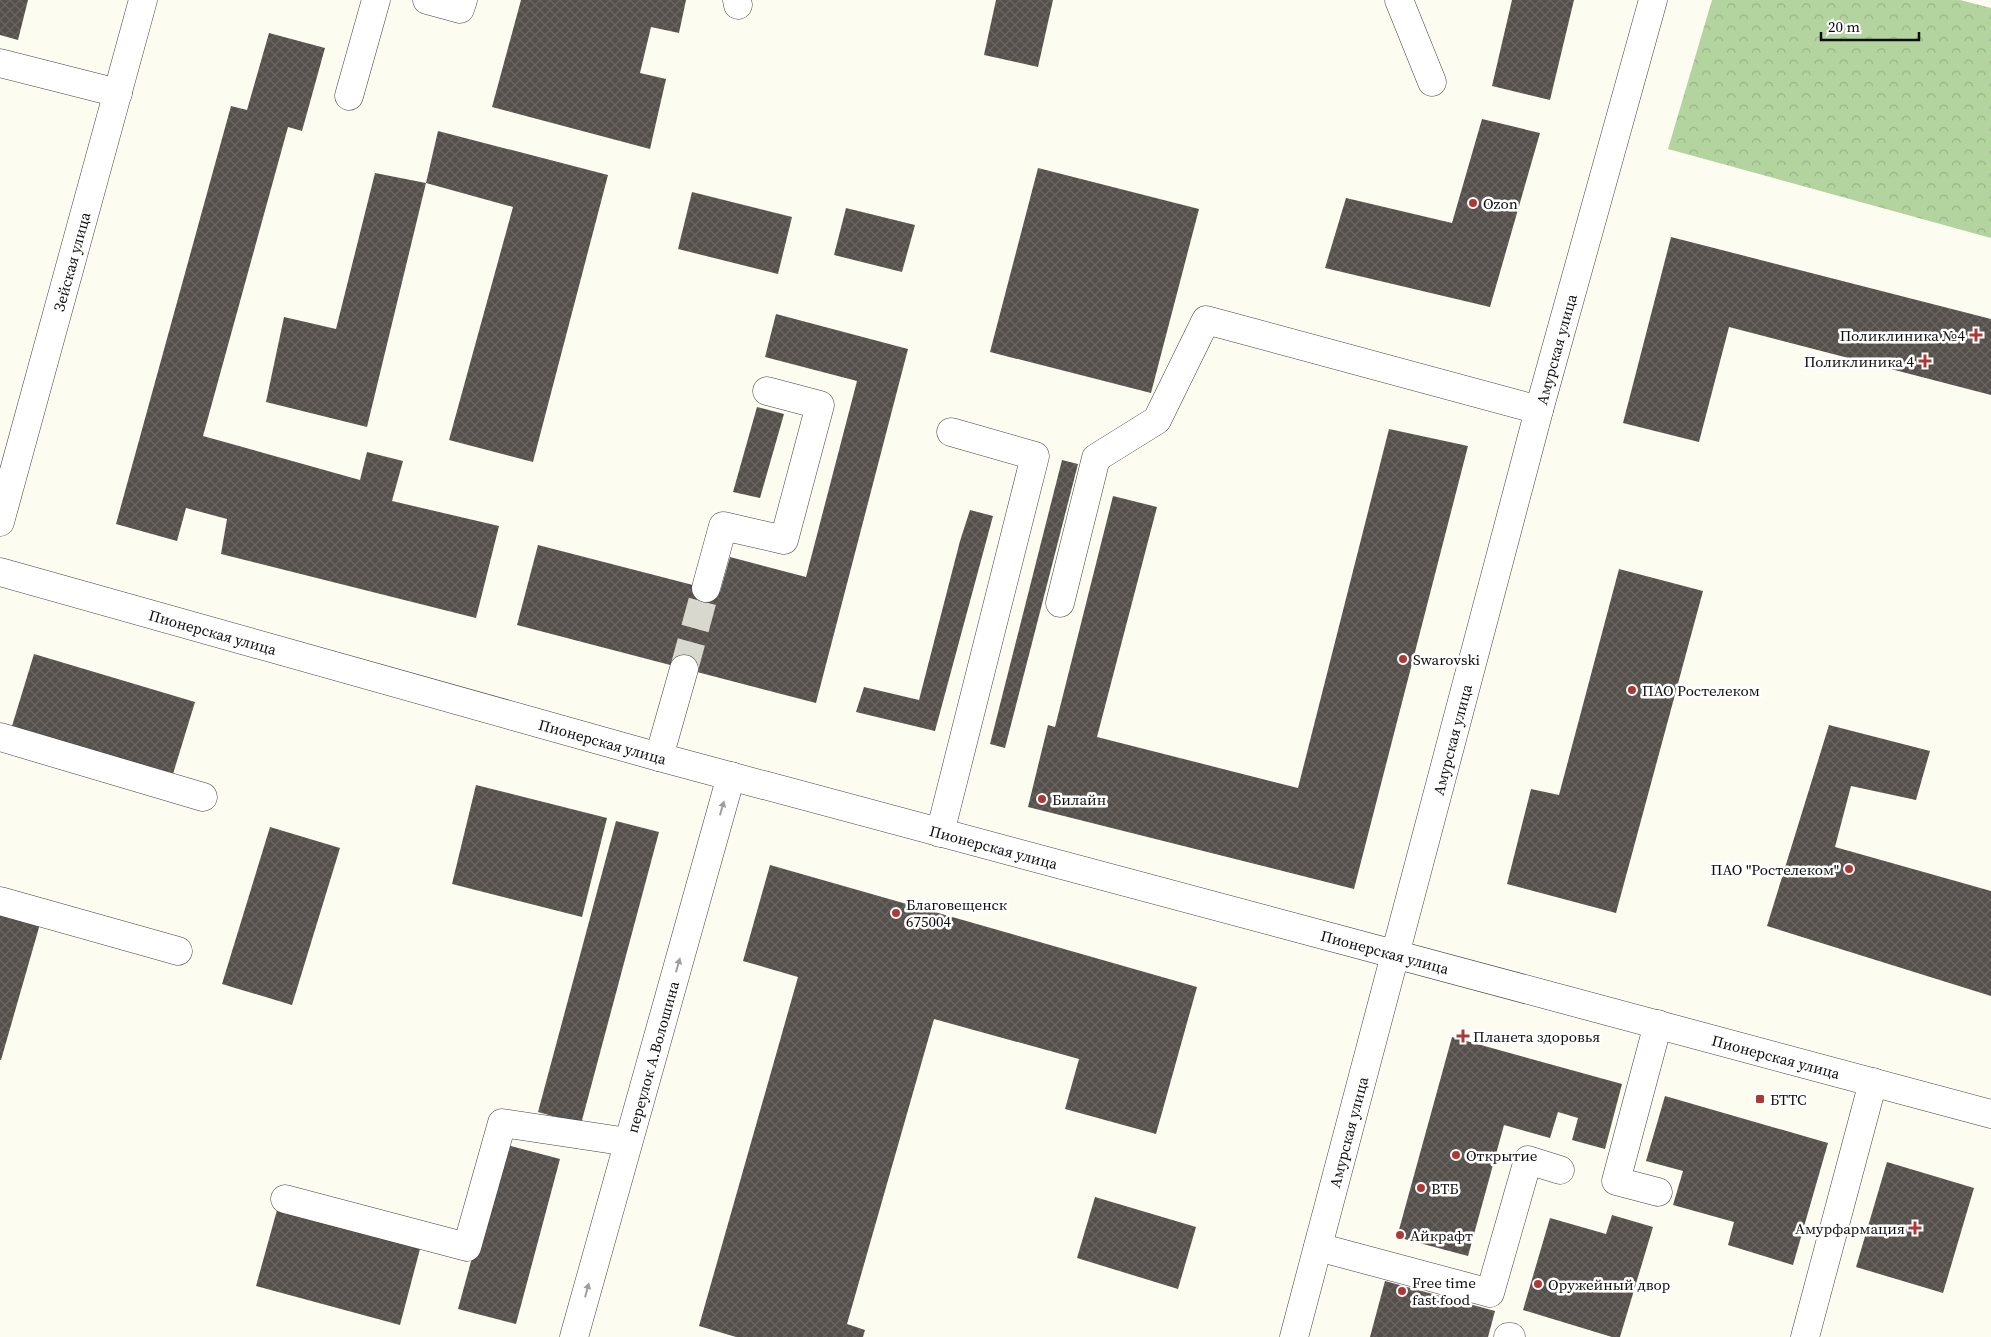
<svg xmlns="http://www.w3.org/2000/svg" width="1991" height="1337" font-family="'Source Serif 4',serif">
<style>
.forest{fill:url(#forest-crowns)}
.building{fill:url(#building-cross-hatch)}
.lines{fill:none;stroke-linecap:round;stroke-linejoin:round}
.minor-tunnel{stroke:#d9d8cf;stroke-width:28;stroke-dasharray:28 14;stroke-linecap:butt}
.minor-casing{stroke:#414141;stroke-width:29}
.minor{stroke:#fff;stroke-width:28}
.oneway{fill:#9f9f9f}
.poi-dot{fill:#ae3836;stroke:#fff;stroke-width:2}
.labels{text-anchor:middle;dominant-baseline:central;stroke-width:5;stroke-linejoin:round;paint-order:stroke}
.poi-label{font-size:15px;fill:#0e0e0e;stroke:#fff;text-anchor:start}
.street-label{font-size:15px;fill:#0e0e0e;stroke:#fff}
</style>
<defs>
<pattern id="forest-crowns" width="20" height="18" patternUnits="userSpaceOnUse" patternTransform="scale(1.25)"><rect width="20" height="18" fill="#b3d39f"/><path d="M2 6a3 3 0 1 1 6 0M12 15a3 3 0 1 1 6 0" fill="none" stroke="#99b488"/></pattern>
<pattern id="building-cross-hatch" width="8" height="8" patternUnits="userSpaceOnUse" patternTransform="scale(1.25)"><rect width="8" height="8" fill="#55504c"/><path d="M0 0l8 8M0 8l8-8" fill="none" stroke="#696561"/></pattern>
</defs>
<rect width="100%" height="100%" fill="#fdfcf1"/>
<path class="forest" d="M1712 0H1960L1991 8V238L1668 149Z"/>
<g class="building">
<path d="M0 0H28L18 40 0 35Z"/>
<path d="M521 0H686L679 33 651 27 640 73 666 79 650 149 492 107Z"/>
<path d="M996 0H1053L1038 67 984 55Z"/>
<path d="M1512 0H1574L1550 100 1492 86Z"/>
<path d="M269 33 325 48 302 131 288 127 203 436 360 480 367 452 403 461 392 501 499 526 476 618 221 554 227 519 186 508 177 541 116 524 231 106 247 110Z"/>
<path d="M1482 119 1540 133 1490 307 1325 268 1346 198 1452 223Z"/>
<path d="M438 131 608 175 533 462 449 440 513 207 426 183Z"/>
<path d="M1038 168 1199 209 1151 393 990 352Z"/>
<path d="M375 173 426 183 367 427 266 402 284 317 336 329Z"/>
<path d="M692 192 792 217 778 274 678 249Z"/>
<path d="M846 208 915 225 902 272 834 255Z"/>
<path d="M1671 237 1991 319V395L1729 327 1699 442 1623 423Z"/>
<path d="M776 314 908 349 816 703 517 625 538 545 720 592 730 557 806 577 857 381 765 357Z"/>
<path d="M757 407 784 414 760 498 733 492Z"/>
<path d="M1389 429 1468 446 1354 889 1028 807 1048 725 1055 727 1113 496 1157 507 1097 737 1298 788Z"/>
<path d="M1062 460 1078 464 1005 748 990 744Z"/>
<path d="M970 510 993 516 935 731 856 712 864 687 919 700 960 541Z"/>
<path d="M1619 569 1703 591 1616 913 1507 884 1531 789 1559 795Z"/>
<path d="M34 654 195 702 173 774 12 726Z"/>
<path d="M1829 725 1930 751 1916 800 1851 786 1835 847 1991 891V996L1767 926Z"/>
<path d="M476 785 607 818 582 917 452 884Z"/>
<path d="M616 821 659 832 581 1124 538 1112Z"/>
<path d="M270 827 340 848 292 1005 222 984Z"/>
<path d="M770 865 1197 987 1156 1134 1065 1109 1079 1059 934 1019 847 1324 865 1330 863 1337H736L699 1326 798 977 743 961Z"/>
<path d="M0 911 40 924 1 1060H0Z"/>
<path d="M1452 1037 1622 1084 1605 1149 1572 1140 1578 1118 1558 1112 1550 1138 1504 1125 1468 1256 1397 1237Z"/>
<path d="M1665 1096 1828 1143 1793 1265 1728 1245 1734 1222 1673 1205 1683 1171 1646 1161Z"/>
<path d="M503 1144 560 1159 516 1324 458 1309Z"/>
<path d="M1887 1162 1974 1188 1943 1293 1856 1267Z"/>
<path d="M1095 1197 1196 1227 1178 1289 1077 1258Z"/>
<path d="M277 1210 420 1249 400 1325 256 1286Z"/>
<path d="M1612 1215 1653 1227 1620 1337H1612L1523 1310 1550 1218 1606 1234Z"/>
<path d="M1385 1281 1495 1311 1488 1337H1370Z"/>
</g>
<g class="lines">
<path class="minor-tunnel" d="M684 669 706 588"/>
<defs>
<g id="minor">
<path d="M427 0 460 9 463 0"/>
<path d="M737 0 738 5"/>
<path d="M1399 0 1432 82"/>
<path d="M0 63 118 93"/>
<path d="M349 96 376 0"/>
<path id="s1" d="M0 522 143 0"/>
<path id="s2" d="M0 572 659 757 1991 1114"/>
<path d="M706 588 723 526 784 540 820 405 767 391"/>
<path d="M1060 603 1096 458 1157 420 1206 320 1539 410"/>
<path d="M0 737 203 797"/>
<path d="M659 757 684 669"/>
<path d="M940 833 1035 456 951 432"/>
<path d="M0 901 178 951"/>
<path d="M1658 1192 1616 1181 1658 1024"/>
<path d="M285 1199 467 1247 502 1123 628 1142"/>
<path d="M1318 1247 1490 1293 1528 1160 1560 1170"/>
<path id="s3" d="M574 1337 731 776"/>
<path id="s4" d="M1294 1337 1539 410 1653 0"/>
<path d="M1508 1337H1511"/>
<path d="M1805 1337 1873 1082"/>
</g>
</defs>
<use href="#minor" class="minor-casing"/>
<use href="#minor" class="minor"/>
</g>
<defs><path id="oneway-solid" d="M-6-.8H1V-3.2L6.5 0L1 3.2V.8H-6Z" transform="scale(1.25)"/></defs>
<g class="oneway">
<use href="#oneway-solid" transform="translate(722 808) rotate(-74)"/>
<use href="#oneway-solid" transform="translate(678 965) rotate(-74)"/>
<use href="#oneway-solid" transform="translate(587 1290) rotate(-75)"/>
</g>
<g class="poi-dot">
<circle cx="1473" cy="203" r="5"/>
<path d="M1973.5 327.5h5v5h5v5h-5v5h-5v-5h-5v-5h5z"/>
<path d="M1922.5 353.5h5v5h5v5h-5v5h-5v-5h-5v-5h5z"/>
<circle cx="1403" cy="659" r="5"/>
<circle cx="1632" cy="690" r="5"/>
<circle cx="1042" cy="799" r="5"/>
<circle cx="1849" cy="869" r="5"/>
<circle cx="896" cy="913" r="5"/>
<path d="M1460.5 1028.5h5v5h5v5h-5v5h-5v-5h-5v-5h5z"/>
<rect x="1755" y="1094" width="10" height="10" rx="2.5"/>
<circle cx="1456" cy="1155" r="5"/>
<circle cx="1421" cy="1188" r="5"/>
<path d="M1912.5 1220.5h5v5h5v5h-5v5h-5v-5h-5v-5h5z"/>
<circle cx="1400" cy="1235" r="5"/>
<circle cx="1538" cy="1284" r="5"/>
<circle cx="1402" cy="1291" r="5"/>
</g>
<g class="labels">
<g class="poi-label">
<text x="1483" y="203">Ozon</text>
<text x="1965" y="335" text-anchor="end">Поликлиника №4</text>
<text x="1914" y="361" text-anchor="end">Поликлиника 4</text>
<text x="1413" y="659">Swarovski</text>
<text x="1642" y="690">ПАО Ростелеком</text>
<text x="1052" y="799">Билайн</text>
<text x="1839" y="869" text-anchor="end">ПАО "Ростелеком"</text>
<text x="906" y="904">Благовещенск<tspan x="906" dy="17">675004</tspan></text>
<text x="1473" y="1036">Планета здоровья</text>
<text x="1770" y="1099">БТТС</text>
<text x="1466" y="1155">Открытие</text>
<text x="1431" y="1188">ВТБ</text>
<text x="1905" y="1228" text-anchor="end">Амурфармация</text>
<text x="1410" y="1235">Айкрафт</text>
<text x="1412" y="1282">Free time<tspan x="1412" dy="17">fast food</tspan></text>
<text x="1548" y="1284">Оружейный двор</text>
</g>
<g class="street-label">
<text stroke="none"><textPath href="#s1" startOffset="270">Зейская улица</textPath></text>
<text stroke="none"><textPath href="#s4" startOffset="1022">Амурская улица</textPath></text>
<text stroke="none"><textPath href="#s2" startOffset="221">Пионерская улица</textPath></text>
<text stroke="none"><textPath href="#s4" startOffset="618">Амурская улица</textPath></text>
<text stroke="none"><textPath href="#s2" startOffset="626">Пионерская улица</textPath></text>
<text stroke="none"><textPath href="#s2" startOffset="1031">Пионерская улица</textPath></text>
<text stroke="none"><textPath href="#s2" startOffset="1436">Пионерская улица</textPath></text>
<text stroke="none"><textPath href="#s3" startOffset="291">переулок А.Волошина</textPath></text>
<text stroke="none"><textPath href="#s2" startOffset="1841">Пионерская улица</textPath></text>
<text stroke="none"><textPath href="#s4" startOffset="212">Амурская улица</textPath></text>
</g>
</g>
<path d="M1821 32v8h98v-8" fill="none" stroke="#0e0e0e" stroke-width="2.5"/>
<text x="1828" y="32" font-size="15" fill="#0e0e0e" stroke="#ffffff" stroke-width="4" paint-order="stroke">20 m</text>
</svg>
